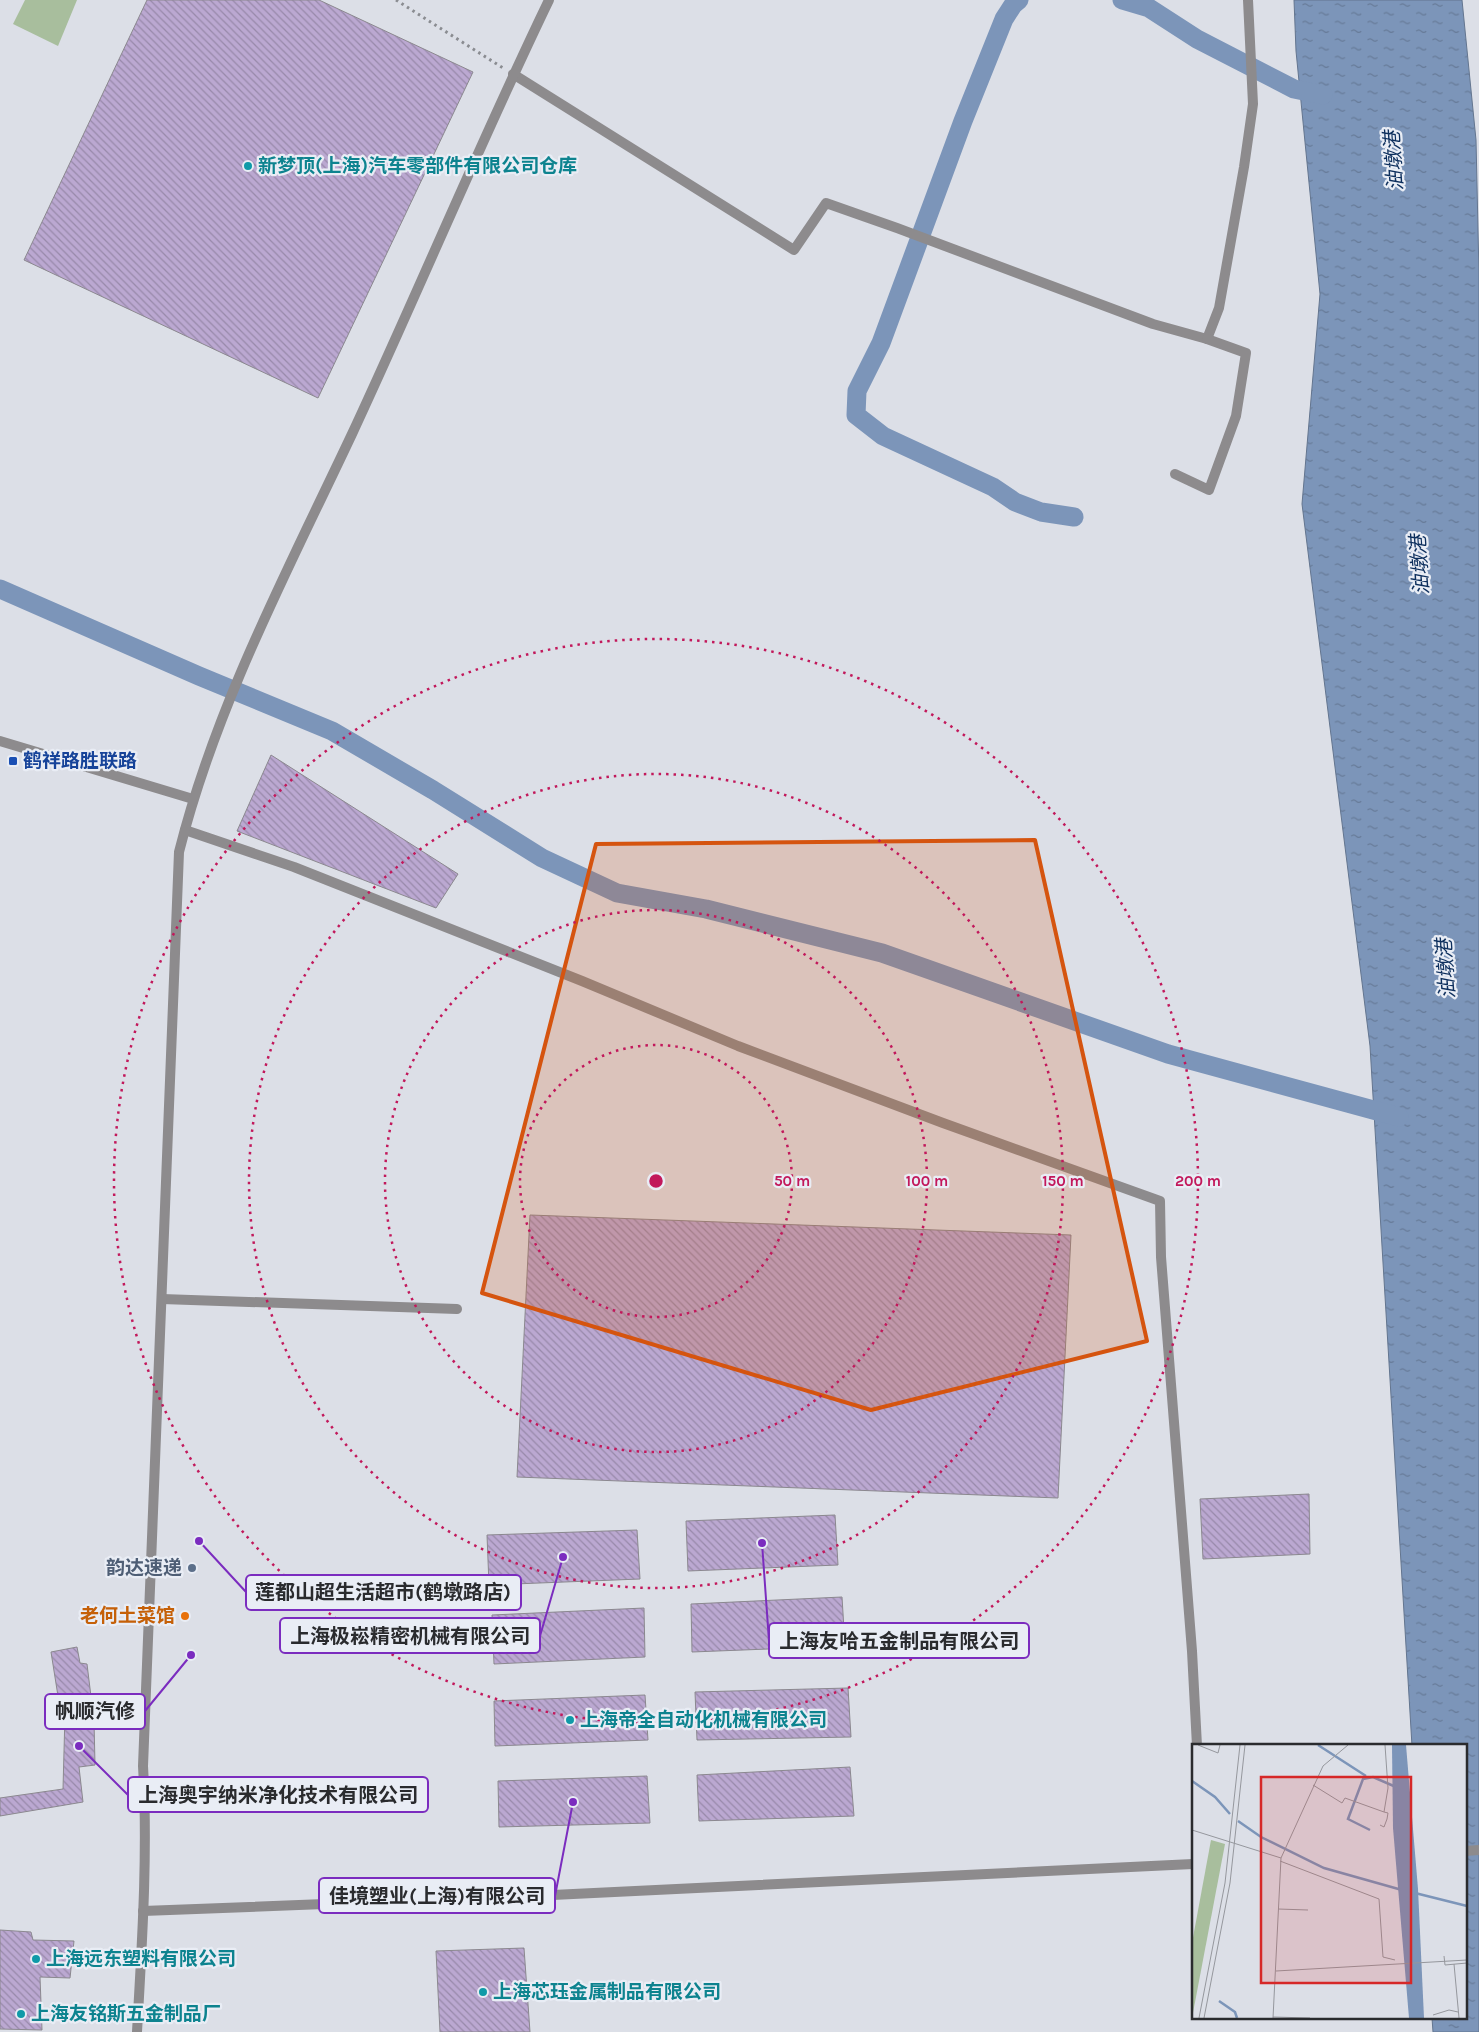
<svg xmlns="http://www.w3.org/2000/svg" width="1479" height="2032" font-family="Karla,'Noto Sans SC',sans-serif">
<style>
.garden{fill:#a8be9d}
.water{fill:url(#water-ripples);stroke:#63758f}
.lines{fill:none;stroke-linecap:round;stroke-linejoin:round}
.canal{stroke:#7c95b9;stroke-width:19}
.building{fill:url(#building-back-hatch);stroke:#8b888f}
.path{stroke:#8a8c91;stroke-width:3;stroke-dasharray:2.5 4;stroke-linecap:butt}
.minor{stroke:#8d8b8d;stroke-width:10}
.marked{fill:#d5540f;fill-opacity:0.2;stroke:#d5540f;stroke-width:4;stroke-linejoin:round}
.ring{fill:none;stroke:#c2185b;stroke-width:2.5;stroke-dasharray:2.5 5}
.culture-dot{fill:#0f9aa8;stroke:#e9edf5;stroke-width:2}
.transit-dot{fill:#1a4fb4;stroke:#e9edf5;stroke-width:2}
.service-dot{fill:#5c6f8a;stroke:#e9edf5;stroke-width:2}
.food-dot{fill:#e8710a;stroke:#e9edf5;stroke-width:2}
.labels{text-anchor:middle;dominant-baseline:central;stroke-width:4.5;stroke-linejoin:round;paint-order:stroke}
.culture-label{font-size:19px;font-weight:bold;fill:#0d838f;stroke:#e9edf5;text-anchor:start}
.transit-label{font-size:19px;font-weight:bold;fill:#164399;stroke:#e9edf5;text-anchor:start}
.service-label{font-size:19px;font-weight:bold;fill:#4e5e75;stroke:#e9edf5;text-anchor:end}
.food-label{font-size:19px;font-weight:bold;fill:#c56008;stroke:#e9edf5;text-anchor:end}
.water-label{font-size:20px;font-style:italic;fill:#0d2f5d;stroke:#e9edf5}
.inset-river{fill:none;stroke:#7c95b9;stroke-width:2.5}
.inset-road{fill:none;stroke:#95979d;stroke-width:1}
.view{fill:#d62828;fill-opacity:0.15;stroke:#d62828;stroke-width:2.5}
.inset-edge{fill:none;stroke:#2a2b2e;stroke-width:2.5}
.centre{fill:#c2185b;stroke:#e9edf5;stroke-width:2.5}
.ring-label{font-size:15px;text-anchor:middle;font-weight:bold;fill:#c2185b;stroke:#e9edf5;stroke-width:4.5;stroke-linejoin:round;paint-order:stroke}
.leader{fill:none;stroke:#7b2cbf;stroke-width:2}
.callout-dot{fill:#7b2cbf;stroke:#e9edf5;stroke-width:2}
.callout{fill:#e9edf5;stroke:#7b2cbf;stroke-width:2}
.callout-label{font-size:20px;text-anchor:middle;font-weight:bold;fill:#2a2b2e}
</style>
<defs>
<pattern id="water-ripples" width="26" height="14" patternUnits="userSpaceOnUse" patternTransform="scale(1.25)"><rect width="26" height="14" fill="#7c95b9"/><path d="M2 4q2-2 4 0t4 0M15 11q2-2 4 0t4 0" fill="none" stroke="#667a97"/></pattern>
<pattern id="building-back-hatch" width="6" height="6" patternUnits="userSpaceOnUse" patternTransform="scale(1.25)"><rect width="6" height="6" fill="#bba8d1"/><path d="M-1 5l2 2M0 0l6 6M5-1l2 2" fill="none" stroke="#9889aa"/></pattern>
</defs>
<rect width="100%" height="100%" fill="#dcdfe7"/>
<path class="garden" d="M25 0H77L58 46 13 24Z"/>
<path class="water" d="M1294 0H1462L1476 140 1479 274V2032H1433L1432 2018H1465V1746H1412L1370 1046 1302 504 1320 294 1296 51Z"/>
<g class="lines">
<g class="canal">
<path d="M1019 0 1013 5 1004 19 963 121 881 343 857 391 856 415 883 436 993 487 1015 502 1041 512 1074 517"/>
<path d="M1122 0 1149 8 1197 39 1294 89 1323 95"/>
<path d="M0 589 199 676 332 731 433 790 542 858 617 893 706 909 882 953 1168 1054 1399 1117"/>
</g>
</g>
<g class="building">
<path d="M147 0H319L473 72 318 398 24 260Z"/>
<path d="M271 755 458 874 436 908 237 831Z"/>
<path d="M530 1215 1071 1235 1058 1498 517 1477Z"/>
<path d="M1309 1494 1310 1554 1203 1559 1200 1499Z"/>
<path d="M835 1515 838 1565 688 1571 686 1521Z"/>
<path d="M637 1530 640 1579 489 1585 487 1535Z"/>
<path d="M842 1597 845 1646 692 1652 691 1604Z"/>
<path d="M644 1608 645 1657 494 1664 492 1615Z"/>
<path d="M77 1647 80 1663 87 1664 94 1721 95 1765 79 1767 83 1802 0 1816V1798L63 1789 65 1714 61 1715 51 1652Z"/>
<path d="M848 1688 851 1737 697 1740 695 1692Z"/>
<path d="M645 1695 648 1740 495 1746 494 1701Z"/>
<path d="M850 1767 854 1816 699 1821 697 1775Z"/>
<path d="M647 1776 650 1823 499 1827 498 1781Z"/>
<path d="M0 1930 31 1932 33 1940 74 1941 70 1978 40 1977 42 2030 0 2029Z"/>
<path d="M524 1948 530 2032H440L436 1951Z"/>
</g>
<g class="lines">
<path class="path" d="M396 0 503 68"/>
<g class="minor">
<path d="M513 74 794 250 826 203 897 228 1153 324 1207 339 1219 308 1244 167 1253 104 1248 0"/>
<path d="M1175 474 1209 490 1236 416 1246 353 1207 339"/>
<path d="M0 741 193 799"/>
<path d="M185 830 294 867 582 981 738 1046 943 1123 1160 1201 1161 1257 1192 1651 1197 1746"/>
<path d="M162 1299 457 1309"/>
<path d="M1465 1851 1479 1850"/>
<path d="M143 1911 532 1896 1193 1864"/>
<path d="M137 2032C142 1943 148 1854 143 1766L179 852C216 705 288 570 352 434 419 290 480 143 549 0"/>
</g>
</g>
<path class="marked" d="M1035 840 1147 1341 871 1410 482 1293 596 844Z"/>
<g class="ring">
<circle cx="656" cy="1181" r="136"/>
<circle cx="656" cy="1181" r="271"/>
<circle cx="656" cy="1181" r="407"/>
<circle cx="656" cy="1181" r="542"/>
</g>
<g class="culture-dot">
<circle cx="248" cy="166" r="5"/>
<circle cx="570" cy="1720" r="5"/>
<circle cx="36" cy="1959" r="5"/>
<circle cx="483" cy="1992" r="5"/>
<circle cx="21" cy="2014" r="5"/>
</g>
<rect class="transit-dot" x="8" y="756" width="10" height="10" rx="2.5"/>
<circle class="service-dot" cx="192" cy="1568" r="5"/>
<circle class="food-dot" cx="185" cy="1616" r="5"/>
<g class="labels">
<g class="culture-label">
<text x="258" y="166">新梦顶(上海)汽车零部件有限公司仓库</text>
<text x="580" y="1720">上海帝全自动化机械有限公司</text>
<text x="46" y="1959">上海远东塑料有限公司</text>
<text x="493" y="1992">上海芯珏金属制品有限公司</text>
<text x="31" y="2014">上海友铭斯五金制品厂</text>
</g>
<g class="transit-label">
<text x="23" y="761">鹤祥路胜联路</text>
</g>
<g class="service-label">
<text x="182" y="1568">韵达速递</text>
</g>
<g class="food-label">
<text x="175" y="1616">老何土菜馆</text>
</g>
<g class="water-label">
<text transform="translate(1394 161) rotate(-94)">油墩港</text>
<text transform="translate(1420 565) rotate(-94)">油墩港</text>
<text transform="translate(1446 969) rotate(-94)">油墩港</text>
</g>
</g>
<g transform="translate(1192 1744)">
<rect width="275" height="275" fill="#dcdfe7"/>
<path d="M19 96 33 100 0 274V199Z" fill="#a8be9d"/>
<path d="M200 1H214L226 145 232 274H217L201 84Z" fill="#7c95b9"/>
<path class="inset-river" d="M126 1 174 32M0 37 23 53 38 70M46 77 69 93 132 124 210 146M178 86 156 75 171 35 181 33 204 43M223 149 275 162M27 257 43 268 45 274"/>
<path class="inset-road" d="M6 1 26 9 28 1M121 41 150 59 153 54 192 68 196 44 193 1M188 81 192 83 195 75 196 69 192 68M0 86 89 114M88 117 187 155 191 213 203 216M86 165 116 166M252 212 253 221 275 219M262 220 267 274M84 227 275 216M241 271 257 266 266 268M81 273 118 274M7 274 33 139 48 1M12 274 38 139 53 1M81 274 89 114 131 22 156 1"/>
<path class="view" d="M69 33H219V239H69Z"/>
<rect width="275" height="275" class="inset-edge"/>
</g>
<circle cx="656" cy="1181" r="8" class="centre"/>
<g class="ring-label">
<text x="792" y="1186">50 m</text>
<text x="927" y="1186">100 m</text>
<text x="1063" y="1186">150 m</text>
<text x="1198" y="1186">200 m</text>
</g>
<path class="leader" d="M199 1541L246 1592M563 1557L540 1636M762 1543L769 1641M191 1655L145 1711M79 1746L128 1795M573 1802L555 1896"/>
<g class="callout-dot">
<circle cx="199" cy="1541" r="5"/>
<circle cx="563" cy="1557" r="5"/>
<circle cx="762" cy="1543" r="5"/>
<circle cx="191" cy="1655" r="5"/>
<circle cx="79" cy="1746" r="5"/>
<circle cx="573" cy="1802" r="5"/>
</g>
<g class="callout">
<rect x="246" y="1575" width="275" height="35" rx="5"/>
<rect x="280" y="1618" width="260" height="35" rx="5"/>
<rect x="769" y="1623" width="260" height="35" rx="5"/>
<rect x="45" y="1694" width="100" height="35" rx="5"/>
<rect x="128" y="1777" width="300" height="35" rx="5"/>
<rect x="319" y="1878" width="236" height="35" rx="5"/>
</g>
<g class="callout-label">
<text x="383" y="1599">莲都山超生活超市(鹤墩路店)</text>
<text x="410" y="1643">上海极崧精密机械有限公司</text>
<text x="899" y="1648">上海友哈五金制品有限公司</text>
<text x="95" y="1718">帆顺汽修</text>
<text x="278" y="1802">上海奥宇纳米净化技术有限公司</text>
<text x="437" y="1903">佳境塑业(上海)有限公司</text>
</g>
</svg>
